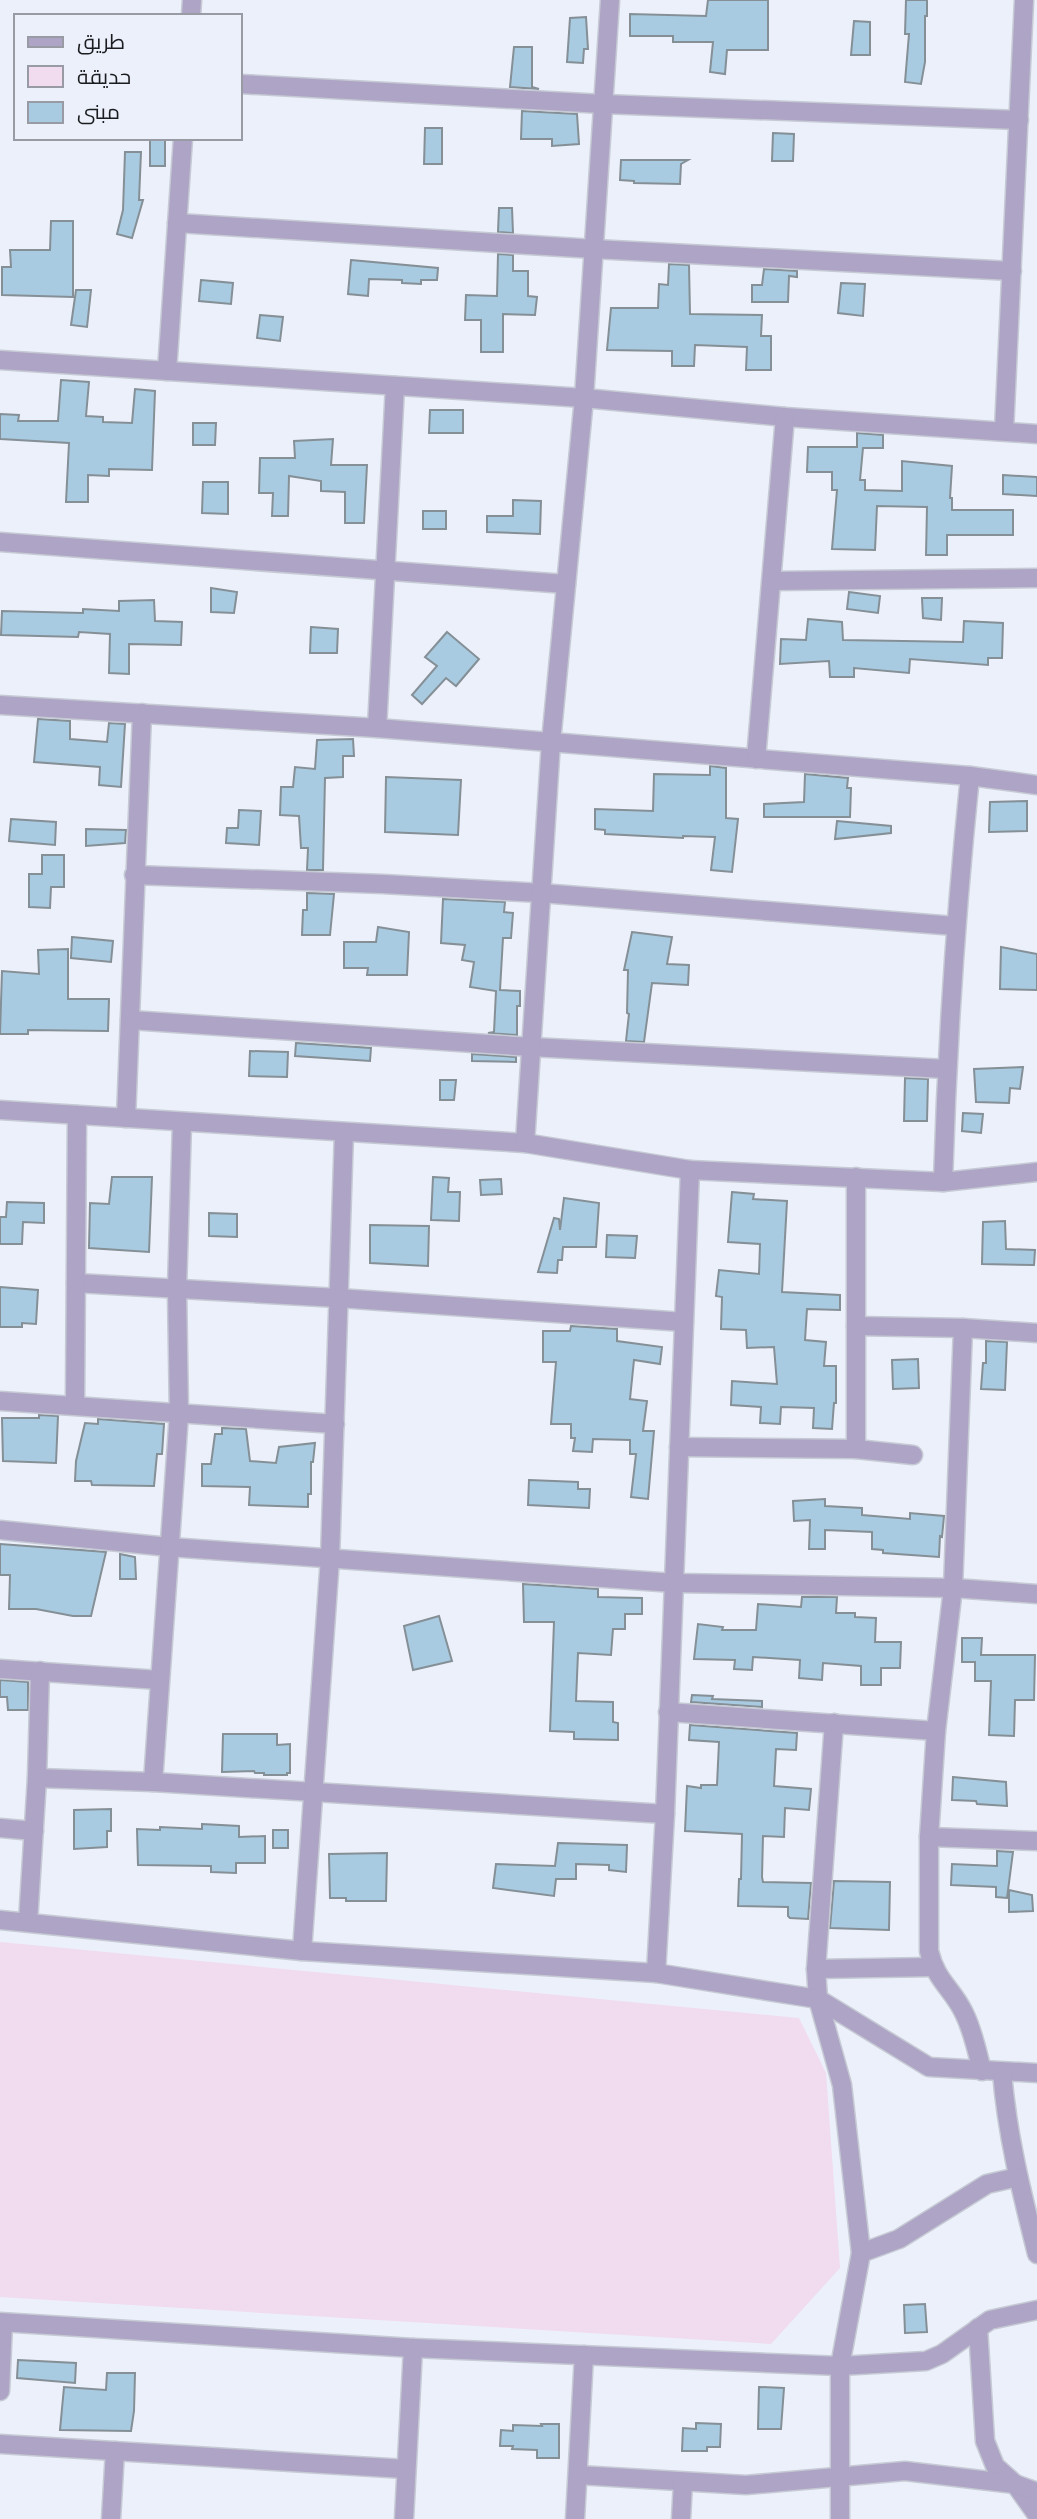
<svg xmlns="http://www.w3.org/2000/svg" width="1037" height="2519" font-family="Roboto,Cairo,sans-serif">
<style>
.green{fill:#f1dbee}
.building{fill:#a9cbe1;stroke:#858f96;stroke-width:2}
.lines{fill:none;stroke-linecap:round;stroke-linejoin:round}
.street-casing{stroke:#c6cad4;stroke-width:21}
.street{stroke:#aea4c5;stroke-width:18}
</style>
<rect width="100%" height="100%" fill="#ecf0fb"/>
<path class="green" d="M0 1942 799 2018 826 2073 840 2268 771 2344 0 2297Z"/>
<g class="building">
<path d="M708 0H768V50H727L725 74 710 72 713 42H673V36H630V14L706 16Z"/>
<path d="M906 0H927V16H925V62L921 84 905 82 909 34H905Z"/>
<path d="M586 17 588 49H584L583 63 567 62 570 18Z"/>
<path d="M854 21 870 22V55H851Z"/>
<path d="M514 47H532V87L539 89 510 87Z"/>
<path d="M522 111 577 114 579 144 552 146V139H521Z"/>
<path d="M425 128H442V164H424Z"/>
<path d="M773 133 794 134 793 161H772Z"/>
<rect x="150" y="138" width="15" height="28"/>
<path d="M125 152H141L139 200H143L132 238 117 234 123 210Z"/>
<path d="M621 160H688L681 164 680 184 634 183V181L620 180Z"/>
<path d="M499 208H512L513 233 498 232Z"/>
<path d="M51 221H73V297L2 295V267H11L10 250H50Z"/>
<path d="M498 254 513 255V271H528V296L537 297 535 315 503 314V352H481V320H465L466 295 497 296Z"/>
<path d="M351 260 438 268 437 280H421V284L402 283V280L369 279 368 296 348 294Z"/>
<path d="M669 264 689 265 690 314 762 315 761 336H771V370H746L747 347 695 345 694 366H672V351L607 350 611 308H658L659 284 668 285Z"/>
<path d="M764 269 797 271V277L789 276 788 302H752V285H762Z"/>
<path d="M201 280 233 283 231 304 199 301Z"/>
<path d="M841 283 865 284 863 316 838 313Z"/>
<path d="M76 290H91L87 327 71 325Z"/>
<path d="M260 315 283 317 280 341 257 338Z"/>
<path d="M61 380 89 382 86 416 103 417V422L132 423 135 389 155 391 152 470 109 469V476L88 475V502H66L69 443 0 439V414L19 415 18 421H58Z"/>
<path d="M430 410H463V433H429Z"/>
<path d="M193 423H216L215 445H193Z"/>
<path d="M857 433 883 435V448H863L860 480H865V490L902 491V461L952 466 950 498H952V510H1013V535H947V555H926L927 507 877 506 875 550 832 549 837 490H832V472H807L808 447H857Z"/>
<path d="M333 439 331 465H367L364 523H345V492L321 491V481L289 476 288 516H272L273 493H259L260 458H295L294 441Z"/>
<path d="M1003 475 1037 477V496L1003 494Z"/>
<path d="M203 482H228V514L202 513Z"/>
<path d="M513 500 541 501 540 534 487 532V516H513Z"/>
<rect x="423" y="511" width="23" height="18"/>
<path d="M211 588 237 592 234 613 211 612Z"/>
<path d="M849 592 880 596 878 613 847 609Z"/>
<path d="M922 598H942L941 620 923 618Z"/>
<path d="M154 600 155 621 182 622 181 645 129 644V674L109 673 110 634 79 632 78 637 1 635 2 611 83 613V609L119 611V601Z"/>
<path d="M808 619 842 622 843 640 963 642 964 621 1003 623 1002 658H988V665L910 659 909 673 854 668V677H830L829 661 780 664 781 639 806 640Z"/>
<path d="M311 627 338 629 337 653H310Z"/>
<path d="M447 632 479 659 456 686 446 678 422 704 412 695 437 666 425 657Z"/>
<path d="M38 719 70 721V739L107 742 109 723 125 724 121 787 99 785 100 767 34 762Z"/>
<path d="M353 739 354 756H343V777L325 778 323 870H307L308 848H301L299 816 280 815 281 787H293L295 767 315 769 317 740Z"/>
<path d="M710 766 726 768V818L738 819 732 872 711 870 715 837 683 836V838L605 834V830L595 829V809L653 811 654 774 710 775Z"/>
<path d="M805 774 848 778 847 788H851L850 817H764V804L804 802Z"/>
<path d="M386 777 461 780 458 835 385 832Z"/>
<path d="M1027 801V831L989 832 990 802Z"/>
<path d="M239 810 261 811 259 845 226 843 227 828H238Z"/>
<path d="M11 819 56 822 55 845 9 841Z"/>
<path d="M837 821 891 826V833L835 839Z"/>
<path d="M86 829 126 830 125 843 86 846Z"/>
<path d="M42 855H64V887H51L50 908 29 907V874H42Z"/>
<path d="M307 893 334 894 330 935H302L303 910H307Z"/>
<path d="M443 899 505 902 504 912 513 913 511 938H503L500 990 520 991V1006H517V1035L488 1033 494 1032 496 991 470 987 474 962 462 960 465 945 441 943Z"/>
<path d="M378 927 409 932 407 975H367L368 968H344V942H376Z"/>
<path d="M632 932 672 937 667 964 689 965 688 985 652 983 644 1042 626 1041 629 1014 627 1013 628 970H624Z"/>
<path d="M72 937 113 941 111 962 71 958Z"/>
<path d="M1001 947 1037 954V990L1000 989Z"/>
<path d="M68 949V999H109L108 1031 28 1030V1034H0L2 971 39 974 38 950Z"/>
<path d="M296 1043 371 1048 370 1061 295 1056Z"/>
<path d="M250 1051 288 1052 287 1077 249 1076Z"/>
<path d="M472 1054 516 1057V1062L472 1061Z"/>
<path d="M1023 1067 1020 1089 1010 1088 1009 1103 976 1102 974 1069Z"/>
<path d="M905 1078 928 1079 927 1121H904Z"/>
<path d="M440 1080H456L454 1100H440Z"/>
<path d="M963 1113 983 1114 981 1133 962 1131Z"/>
<path d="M112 1177H152L149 1252 89 1248 90 1203 109 1204Z"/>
<path d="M433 1177 449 1178 448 1192H460L459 1221 431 1220Z"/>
<path d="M501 1179 502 1194 481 1195 480 1180Z"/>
<path d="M732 1192 754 1194 753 1199 787 1201 782 1292 840 1295V1310L807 1309 805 1340 826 1342 824 1366H836V1403H834L832 1429 813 1428 814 1408 781 1407 780 1424 760 1423 761 1407 731 1405 732 1381 777 1384 774 1347 747 1348 746 1330 721 1329 722 1297 716 1296 719 1270 759 1274 760 1244 728 1242Z"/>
<path d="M564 1198 599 1203 596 1247H563L562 1260H558L557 1273 538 1272 554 1218 559 1219 560 1230Z"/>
<path d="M7 1202 44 1203V1223L23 1222 22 1244H0V1217H6Z"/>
<path d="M209 1213 237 1214V1237L209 1236Z"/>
<path d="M1005 1221 1006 1249 1035 1250 1034 1265 982 1264 983 1222Z"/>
<path d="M370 1225 429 1226 428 1266 370 1263Z"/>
<path d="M607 1235 637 1236 635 1258 606 1257Z"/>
<path d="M0 1287 38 1290 36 1324 22 1323V1327H0Z"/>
<path d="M571 1326 617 1329V1341L662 1347 660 1364 634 1360 630 1399 647 1401 643 1431H654L648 1499 631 1497 636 1454H630V1440L593 1439 592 1452 573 1451 575 1438H571V1424H551L556 1362H543V1331H570Z"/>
<path d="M986 1341 1007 1342 1005 1390 981 1389 983 1363H986Z"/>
<path d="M918 1359 919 1388 893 1389 892 1360Z"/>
<path d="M39 1415 58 1416 56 1463 3 1461 2 1418H39Z"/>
<path d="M98 1419 164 1424 162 1454H157L154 1486 92 1485 91 1481H75L76 1461 85 1423 98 1424Z"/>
<path d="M222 1428 246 1429 250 1461 276 1463 279 1447 315 1443 313 1462H311V1494H308V1507L249 1505 250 1487 202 1486V1464H211L215 1434H222Z"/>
<path d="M529 1480 578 1482V1489H590L589 1508 528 1505Z"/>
<path d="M825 1499V1506L862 1508V1515L910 1519V1513L944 1516 942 1537 940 1536 939 1557 883 1553V1550L872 1549V1532L825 1530V1549H809L810 1520 794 1521 793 1501Z"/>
<path d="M0 1544 106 1552 91 1616H73L36 1609H9L10 1575H0Z"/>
<path d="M120 1554 135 1557 136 1579H120Z"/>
<path d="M523 1584 598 1589V1597L642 1598V1614H625V1629H613L611 1655 578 1653 576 1701 613 1702V1722L618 1723V1740L574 1739V1732L550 1731 554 1622H524Z"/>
<path d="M802 1597H837L836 1613H855V1617L876 1618 875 1642H901L900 1668H881V1685H861V1666L823 1663 822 1680 799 1678 800 1660 753 1657 752 1670 734 1669 735 1660 694 1659 698 1624 723 1627 722 1630H756L758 1604 801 1607Z"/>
<path d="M439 1616 452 1661 413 1670 404 1626Z"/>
<path d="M962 1638H982L981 1655H1035L1034 1700H1015L1014 1736 989 1735 991 1681H975V1662H962Z"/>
<path d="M0 1680 28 1682V1710H8L7 1697H0Z"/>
<path d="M692 1695 713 1696 712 1699 762 1701V1707L691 1702Z"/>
<path d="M690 1725 797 1733 796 1750 776 1749 774 1786 811 1789 809 1810 785 1808 784 1837 763 1836 762 1877 763 1882 811 1883 808 1919 790 1918 788 1916V1907L738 1906 739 1879H741L742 1834 685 1831 687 1786 701 1788V1785H717L719 1742 689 1740Z"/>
<path d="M223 1734H277V1745L290 1744V1773H287V1775H264V1773H255L254 1771 222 1772Z"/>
<path d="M953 1777 1006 1782 1007 1806 977 1804 976 1801 952 1800Z"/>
<path d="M111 1809V1831H107V1847L74 1849V1810Z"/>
<path d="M202 1824 239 1826V1837L265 1836V1863H236V1873L211 1872V1866L138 1865 137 1829 160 1830V1827L202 1829Z"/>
<rect x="273" y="1830" width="15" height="18"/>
<path d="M558 1843 627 1845 626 1872 609 1870V1865L576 1864V1879H556L554 1896 493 1888 496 1864 555 1866Z"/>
<path d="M997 1851 1013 1852 1007 1898 996 1897V1887L951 1885 952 1864 997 1866Z"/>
<path d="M387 1853 386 1901H346V1898H330L329 1854Z"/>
<path d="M834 1881 890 1882 889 1930 830 1928Z"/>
<path d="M1009 1890 1032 1895 1033 1911 1009 1912Z"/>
<path d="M925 2304 927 2332 905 2333 904 2305Z"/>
<path d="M18 2360 76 2363 75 2383 17 2378Z"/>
<path d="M107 2373H135L134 2411 131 2431 60 2430 64 2387 106 2390Z"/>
<path d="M759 2387 784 2388 781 2429H758Z"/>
<path d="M696 2423 721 2424 720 2447H707V2451H682L683 2428 696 2429Z"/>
<path d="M541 2424H559V2458H537V2450L512 2449 513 2446H500L501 2430 513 2431V2425L542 2426Z"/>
</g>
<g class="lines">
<defs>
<g id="street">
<path d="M191 16 192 0"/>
<path d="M240 84 603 104 1019 120"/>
<path d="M177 223 594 249 1012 271"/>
<path d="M0 360 584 398 785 417 1037 434"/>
<path d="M167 371 183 138"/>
<path d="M1004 431 1024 0"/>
<path d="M0 542 566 584"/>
<path d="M772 581 1037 578"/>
<path d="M0 705 377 728 970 776 1037 785"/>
<path d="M377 728 395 386"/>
<path d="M756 759 785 417"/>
<path d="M134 875 383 884 541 893 955 926"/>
<path d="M130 1020 531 1047 946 1069"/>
<path d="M0 1110 525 1143 690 1170 943 1182 1037 1172"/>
<path d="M126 1118 142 713"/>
<path d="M525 1143 551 742 584 398 610 0"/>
<path d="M943 1182C947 1046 956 911 970 776"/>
<path d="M76 1283 338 1298 684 1322"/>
<path d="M856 1326 963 1328 1037 1333"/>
<path d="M963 1328 953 1588 936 1731 929 1837V1951C936 1981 952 1988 964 2013 973 2031 977 2051 982 2071"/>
<path d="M0 1401 335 1424"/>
<path d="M75 1404 77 1115"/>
<path d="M679 1447 856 1449 913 1455"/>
<path d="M856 1449V1177"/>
<path d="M0 1530 169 1547 674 1583 953 1588 1037 1594"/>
<path d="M0 1669 159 1680"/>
<path d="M668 1712 936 1731"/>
<path d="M834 1723 816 1969 818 1999 842 2085 861 2253 840 2366V2519"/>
<path d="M37 1778 153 1782 665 1814"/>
<path d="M153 1782 179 1414 177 1289 182 1122"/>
<path d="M0 1828 34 1831"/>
<path d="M929 1837 1037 1841"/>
<path d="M0 1920 302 1951 656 1973 818 1999 929 2067 1037 2073"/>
<path d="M28 1922 37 1778 40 1671"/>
<path d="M302 1951 330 1558 344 1132"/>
<path d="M816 1969 933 1967"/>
<path d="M656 1973 665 1814 690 1170"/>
<path d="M1002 2072C1007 2135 1022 2194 1037 2254"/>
<path d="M861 2253 899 2239 987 2184 1018 2177"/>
<path d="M0 2322 413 2348 840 2366 926 2361 942 2354 990 2320 1037 2310"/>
<path d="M978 2328 985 2441 995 2466 1015 2484 1037 2515"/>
<path d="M0 2391 3 2323"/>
<path d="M0 2444 405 2469"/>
<path d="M578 2475 746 2485 905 2471 1015 2484 1037 2492"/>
<path d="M111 2519 115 2451"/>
<path d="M404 2519 413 2348"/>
<path d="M575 2519 584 2355"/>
<path d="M681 2519 683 2482"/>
</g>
</defs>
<use href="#street" class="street-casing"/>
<use href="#street" class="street"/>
</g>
<rect x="14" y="14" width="228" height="126" fill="#ecf0fb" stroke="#989ba3" stroke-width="2"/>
<rect x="28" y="37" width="35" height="10" fill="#aea4c5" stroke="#989ba3" stroke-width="2"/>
<text x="77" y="49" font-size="21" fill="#1b1c20">طريق</text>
<rect x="28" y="66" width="35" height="21" fill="#f1dbee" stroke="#989ba3" stroke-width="2"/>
<text x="77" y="84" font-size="21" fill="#1b1c20">حديقة</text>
<rect x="28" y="102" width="35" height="21" fill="#a9cbe1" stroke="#989ba3" stroke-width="2"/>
<text x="77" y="119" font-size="21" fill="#1b1c20">مبنى</text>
</svg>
